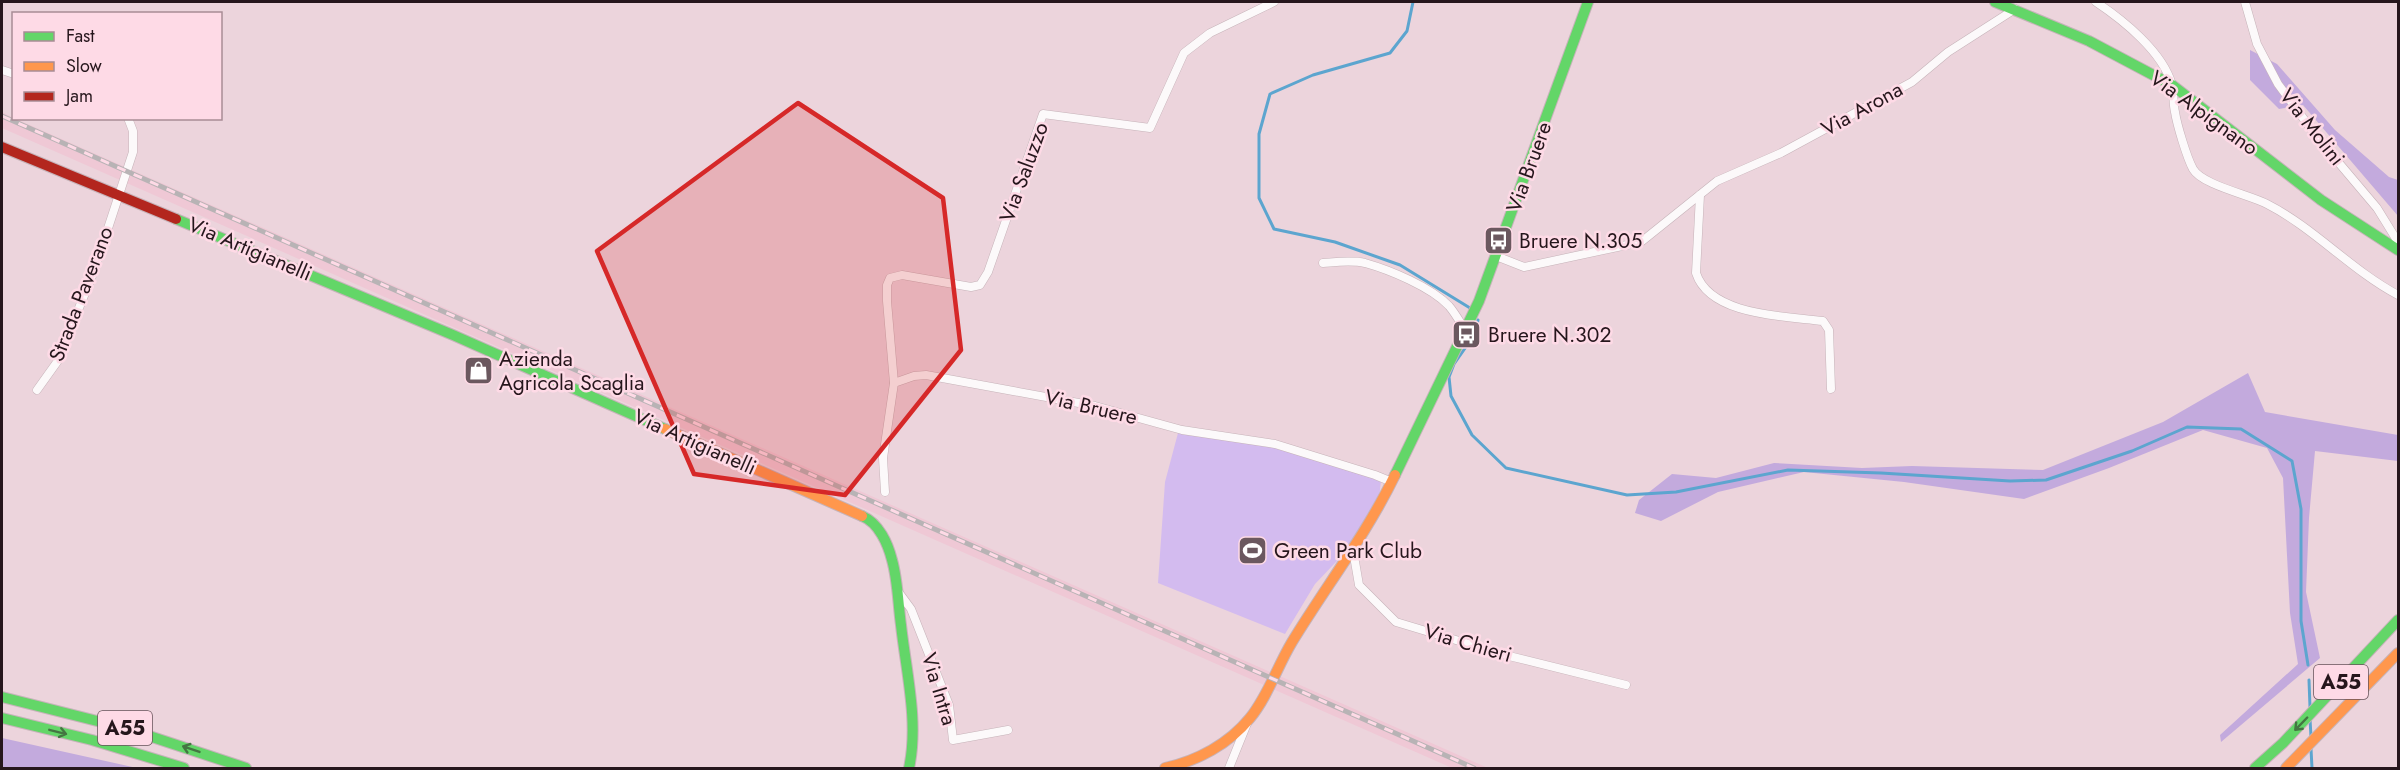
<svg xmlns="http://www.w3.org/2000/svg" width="2400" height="770" font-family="Jost,sans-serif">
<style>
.built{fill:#efc8d5}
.green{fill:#d3bbef}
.forest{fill:#c3aadd}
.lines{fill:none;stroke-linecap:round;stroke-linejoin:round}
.stream{stroke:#5ca5cf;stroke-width:3}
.street-casing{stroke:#c6b3b9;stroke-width:9}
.fast-casing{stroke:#c6b3b9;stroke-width:12}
.slow-casing{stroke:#c6b3b9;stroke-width:12}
.jam-casing{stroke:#c6b3b9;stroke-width:12}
.street{stroke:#fcf9fa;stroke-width:8}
.fast{stroke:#63d668;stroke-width:10}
.slow{stroke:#ff974d;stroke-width:10}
.jam{stroke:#b3261e;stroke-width:10}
.rail-casing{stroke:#b8b3b5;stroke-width:5}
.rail{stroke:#fedae6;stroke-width:3;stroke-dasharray:9;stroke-linecap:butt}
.oneway{stroke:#447642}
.marked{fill:#d62828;fill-opacity:0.2;stroke:#d62828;stroke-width:4.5;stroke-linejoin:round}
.labels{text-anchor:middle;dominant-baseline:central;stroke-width:5;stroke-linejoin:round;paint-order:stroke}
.shield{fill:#fedae6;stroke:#675159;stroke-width:1.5}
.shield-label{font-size:20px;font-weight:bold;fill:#26161c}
.street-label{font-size:21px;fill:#26161c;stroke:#fedae6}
.poi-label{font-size:21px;fill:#26161c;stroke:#fedae6;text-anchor:start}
</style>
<rect width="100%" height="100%" fill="#ecd4dc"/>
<path class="built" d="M2 112 14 118 1488 768H1452L2 128Z"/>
<path class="green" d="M1178 433 1277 448 1381 480 1377 519 1315 584 1285 634 1158 583 1165 482Z"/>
<g class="forest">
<path d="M2250 50 2277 64 2335 130 2389 177 2398 180V216L2303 105 2279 109 2250 80Z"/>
<path d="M2248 373 2265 412 2398 435V461L2315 451 2309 518 2306 592 2320 658 2221 742 2220 735 2298 664 2290 613 2283 478 2267 448 2203 430 2109 468 2024 499 1904 482 1804 472 1718 492 1661 521 1635 513 1639 500 1672 474 1716 478 1774 463 1862 468 1912 466 2043 470 2163 422Z"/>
<path d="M2 738 137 768H2Z"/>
</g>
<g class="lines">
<g class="stream">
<path d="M1413 2 1407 31 1390 53 1313 75 1270 94 1259 134V198L1274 229 1335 242 1400 265 1470 308"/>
<path d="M1478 320 1475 334 1454 364 1449 377 1451 396 1472 435 1506 468 1627 495 1676 492 1788 470 1881 473 2010 481 2046 480 2132 451 2187 427 2241 429 2292 461 2301 509V621L2308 665"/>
<path d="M2309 680 2310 707"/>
<path d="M2310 719 2311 737"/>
<path d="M2311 749 2312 768"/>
</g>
<defs>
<g id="street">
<path d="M2096 2C2123 20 2163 52 2172 85 2174 94 2173 104 2175 112 2177 125 2187 158 2193 169 2202 185 2250 195 2267 204 2314 228 2351 270 2398 295"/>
<path d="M2245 2 2257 44 2278 84 2317 137 2377 208 2398 242"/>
<path d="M2 70 14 74"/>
<path d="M1700 195 1696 273C1710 316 1785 316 1823 321L1829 330 1831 389"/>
<path d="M1496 256 1524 267 1641 242 1717 181 1781 153 1912 82 1948 52 2015 9"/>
<path d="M1323 263C1337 262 1351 260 1365 263 1390 270 1431 287 1449 306 1455 313 1460 322 1465 330"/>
<path d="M894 383 914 376 926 375 1095 406 1182 430 1275 444 1375 475 1392 482"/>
<path d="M37 390 57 362 94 271 133 152V131L128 118"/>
<path d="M885 492 883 458 894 383 887 301V285L890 278 902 275 971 287 980 285 988 272 1043 114 1150 128 1184 53 1210 33 1274 2"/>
<path d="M1353 550 1359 585 1396 622 1509 656 1626 685"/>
<path d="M897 590 911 609 949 705 953 740 1008 730"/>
<path d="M1229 768 1248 721"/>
</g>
<g id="fast">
<path d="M1995 2 2089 41 2172 85 2321 200 2398 250"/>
<path d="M176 219 453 335 665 429"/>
<path d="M1395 475 1479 301 1588 2"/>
<path d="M862 516C879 523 888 544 892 560 898 581 898 604 901 625 906 671 919 722 909 768"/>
<path d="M2 697 125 728 246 768"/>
<path d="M2 718 92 740 184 768"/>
<path d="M2255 768 2283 743 2398 620"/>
</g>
<g id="slow">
<path d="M665 429 862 516"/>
<path d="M1165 768C1197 761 1229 744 1250 718 1268 696 1277 667 1292 642 1326 586 1366 535 1395 475"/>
<path d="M2286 768 2398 653"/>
</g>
<path id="jam" d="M2 147 176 219"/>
</defs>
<use href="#street" class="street-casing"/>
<use href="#fast" class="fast-casing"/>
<use href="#slow" class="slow-casing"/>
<use href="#jam" class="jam-casing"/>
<use href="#street" class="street"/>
<use href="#fast" class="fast"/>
<use href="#slow" class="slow"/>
<use href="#jam" class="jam"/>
<defs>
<path id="rail" d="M2 116 1474 768"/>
</defs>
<use href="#rail" class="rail-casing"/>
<use href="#rail" class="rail"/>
</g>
<defs><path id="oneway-shaft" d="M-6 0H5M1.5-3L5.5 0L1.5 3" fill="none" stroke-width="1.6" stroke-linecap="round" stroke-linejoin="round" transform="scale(1.5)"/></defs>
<g class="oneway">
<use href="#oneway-shaft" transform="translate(2301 724) rotate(134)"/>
<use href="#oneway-shaft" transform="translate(58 732) rotate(14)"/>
<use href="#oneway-shaft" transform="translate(191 749) rotate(-161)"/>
</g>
<path class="marked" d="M798 103 943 198 961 350 845 495 694 474 597 251Z"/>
<defs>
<symbol id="bus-square" viewBox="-11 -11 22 22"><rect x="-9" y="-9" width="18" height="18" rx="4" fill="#6b585f" stroke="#fedae6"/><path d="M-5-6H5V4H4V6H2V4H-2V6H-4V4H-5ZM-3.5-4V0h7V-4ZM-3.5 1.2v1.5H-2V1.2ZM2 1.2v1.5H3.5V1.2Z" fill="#fff"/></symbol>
<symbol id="shop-square" viewBox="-11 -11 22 22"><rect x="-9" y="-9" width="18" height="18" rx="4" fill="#6b585f" stroke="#fedae6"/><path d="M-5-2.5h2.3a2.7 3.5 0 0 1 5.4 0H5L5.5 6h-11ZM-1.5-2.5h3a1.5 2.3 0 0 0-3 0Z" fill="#fff"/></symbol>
<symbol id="stadium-square" viewBox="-11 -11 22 22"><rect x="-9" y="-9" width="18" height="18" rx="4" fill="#6b585f" stroke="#fedae6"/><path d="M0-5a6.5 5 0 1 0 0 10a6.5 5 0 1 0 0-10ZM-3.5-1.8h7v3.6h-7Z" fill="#fff"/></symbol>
</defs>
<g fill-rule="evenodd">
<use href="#bus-square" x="1482" y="224" width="33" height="33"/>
<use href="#bus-square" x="1450" y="318" width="33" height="33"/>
<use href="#shop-square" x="462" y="354" width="33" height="33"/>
<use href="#stadium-square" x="1236" y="534" width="33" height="33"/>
</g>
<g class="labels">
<g class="shield">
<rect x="2314" y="665" width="54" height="34" rx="4.5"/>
<rect x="98" y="711" width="54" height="34" rx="4.5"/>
</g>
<g class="shield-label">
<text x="2341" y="682">A55</text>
<text x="125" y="728">A55</text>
</g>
<g class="street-label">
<text transform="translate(1862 109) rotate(-29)">Via Arona</text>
<text transform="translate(2204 113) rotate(36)">Via Alpignano</text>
<text transform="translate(2312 127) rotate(52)">Via Molini</text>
<text transform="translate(1529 167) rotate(-70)">Via Bruere</text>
<text transform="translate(1024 172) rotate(-70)">Via Saluzzo</text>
<text transform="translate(250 249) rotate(23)">Via Artigianelli</text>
<text transform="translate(81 294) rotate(-69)">Strada Paverano</text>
<text transform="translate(1091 407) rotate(13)">Via Bruere</text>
<text transform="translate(695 442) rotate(24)">Via Artigianelli</text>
<text transform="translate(1468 643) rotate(16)">Via Chieri</text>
<text transform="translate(939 689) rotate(73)">Via Intra</text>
</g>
<g class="poi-label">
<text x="1519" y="241">Bruere N.305</text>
<text x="1488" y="335">Bruere N.302</text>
<text x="499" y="359">Azienda<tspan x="499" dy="24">Agricola Scaglia</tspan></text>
<text x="1274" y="551">Green Park Club</text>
</g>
</g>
<rect width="2400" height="770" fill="none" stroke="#26161c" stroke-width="6"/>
<rect x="12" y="12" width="210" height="108" fill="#fedae6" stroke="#a88c95" stroke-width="1.5"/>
<rect x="24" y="32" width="30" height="9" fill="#63d668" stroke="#a88c95" stroke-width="1.5"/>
<text x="66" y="42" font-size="18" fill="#26161c">Fast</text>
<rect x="24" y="62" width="30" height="9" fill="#ff974d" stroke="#a88c95" stroke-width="1.5"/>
<text x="66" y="72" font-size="18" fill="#26161c">Slow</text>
<rect x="24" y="92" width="30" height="9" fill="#b3261e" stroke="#a88c95" stroke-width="1.5"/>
<text x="66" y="102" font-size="18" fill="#26161c">Jam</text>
</svg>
